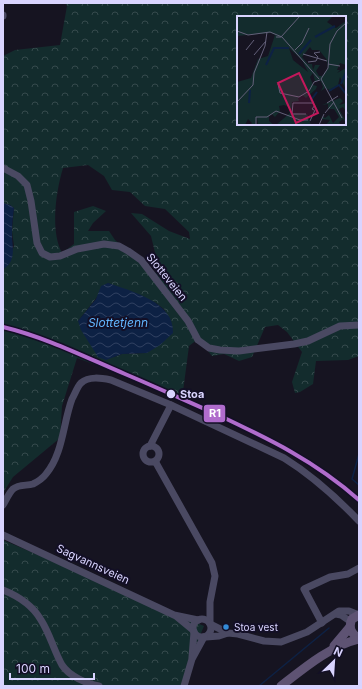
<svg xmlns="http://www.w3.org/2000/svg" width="362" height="689" font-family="Inter,sans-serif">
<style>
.forest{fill:url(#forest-crowns);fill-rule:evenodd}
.water{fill:url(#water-waves)}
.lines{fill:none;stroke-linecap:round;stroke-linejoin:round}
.stream{stroke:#0d2144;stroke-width:1.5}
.minor{stroke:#4a4962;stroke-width:7}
.major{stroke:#5e5373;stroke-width:9}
.rail-1-casing{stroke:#130f26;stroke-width:7}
.rail-1{stroke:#b06ccc;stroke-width:4}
.stop-dot{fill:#d9d4ff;stroke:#130f26;stroke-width:1.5}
.bus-dot{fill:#338bd7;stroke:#130f26;stroke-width:1.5}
.labels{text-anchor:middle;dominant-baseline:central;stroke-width:4;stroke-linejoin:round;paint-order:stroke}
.bus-label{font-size:10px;fill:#d9d4ff;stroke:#130f26;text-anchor:start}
.street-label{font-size:11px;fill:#d9d4ff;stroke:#130f26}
.stop-label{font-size:11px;font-weight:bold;fill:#d9d4ff;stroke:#130f26;text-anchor:start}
.water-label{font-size:12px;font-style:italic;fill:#62b6ff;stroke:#130f26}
.inset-river{fill:none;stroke:#0d2144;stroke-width:2}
.inset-road{fill:none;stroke:#64617a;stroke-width:1}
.view{fill:#c2185b;fill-opacity:0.15;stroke:#c2185b;stroke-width:2}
.inset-edge{fill:none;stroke:#d9d4ff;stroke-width:2}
.line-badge{stroke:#130f26;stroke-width:1.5}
.badge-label{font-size:11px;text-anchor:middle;font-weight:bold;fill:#fff}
</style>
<defs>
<pattern id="forest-crowns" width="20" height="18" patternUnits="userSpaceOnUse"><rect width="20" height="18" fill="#132c2d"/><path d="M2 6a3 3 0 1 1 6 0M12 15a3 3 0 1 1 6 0" fill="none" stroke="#354a4c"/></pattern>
<pattern id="water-waves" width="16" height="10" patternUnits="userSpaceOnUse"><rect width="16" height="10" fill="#0d2144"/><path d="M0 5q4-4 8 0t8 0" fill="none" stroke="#304060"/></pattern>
</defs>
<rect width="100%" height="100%" fill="#161421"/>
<g class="forest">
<path d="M65 3H359V356L348 360 316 361 313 384 300 392 295 393 292 382 302 352 287 332 278 325 265 327 252 357 239 361 224 354 212 356 198 339 189 346 182 399 171 393 77 358 62 406 60 438 13 477 3 493V269L5 268 14 246 12 231 14 208 10 205 3 203V56L15 50 60 45 67 6ZM238 17H345V124H238ZM88 165 104 176 112 190 130 192 145 206 165 209 189 232 190 239 169 231 142 214 131 213 151 236 159 269 154 274 115 240 109 231H88L93 223 106 211 93 206 74 212V244L62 253C50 231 56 191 63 168ZM108 283 156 303 165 310 147 353 122 354 114 357 78 321Z"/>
<path d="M3 540 204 626 188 664 182 686H3Z"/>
</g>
<g class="water">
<path d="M3 203 10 205 14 208C13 216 12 224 12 233 12 246 17 262 3 269Z"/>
<path d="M108 283C131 291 175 302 173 333L160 345 147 353 122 354 106 360 98 357 81 330 78 321 96 299 101 286Z"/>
</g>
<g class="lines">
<g class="stream">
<path d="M359 454 352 479 359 485"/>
<path d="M259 686 329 628"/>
</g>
<g class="minor">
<path d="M3 16V15"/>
<path d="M3 168 18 176 27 185 31 201 37 243 42 253 50 257 60 256 77 249 104 244 119 246 128 251 141 260 188 321 198 340 209 348 220 350 239 351 294 344 308 341 340 326 359 325"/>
<path d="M150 446 171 405"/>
<circle cx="151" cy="454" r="8"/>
<path d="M155 461 212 563 215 576 210 602V623"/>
<path d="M3 505C6 500 9 493 13 489 19 484 27 486 33 484 37 482 43 478 46 474 63 454 63 423 72 399 75 394 77 387 81 383 89 376 101 378 111 380L171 405 284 458C313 476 336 497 359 521"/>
<path d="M3 535 174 615 198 620"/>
<path d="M3 590C18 596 33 606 41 620 50 634 54 651 62 665 69 676 87 684 99 686"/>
<path d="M336 614 341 615 351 622"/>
<path d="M176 616 193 630"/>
<circle cx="202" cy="628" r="9"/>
<path d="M322 623 304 589 330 577 348 574 359 568"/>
<path d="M210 624 228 633 238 634 264 641 281 642 307 632 339 611H349L359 615"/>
<path d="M206 637 219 636 228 633"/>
<path d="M192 657 194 632"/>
<path d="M184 686 192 659 204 637"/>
</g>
<g class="major">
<path d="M359 615 352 619C348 627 351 634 359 638"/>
<path d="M334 646 350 627"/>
<path d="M281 686C304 668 330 646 359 639"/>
</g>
<defs>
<path id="rail-1" d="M3 327C45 337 85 357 125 374 156 387 186 401 216 414 269 439 315 461 359 500"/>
</defs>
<use href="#rail-1" class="rail-1-casing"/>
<use href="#rail-1" class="rail-1"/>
</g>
<circle class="stop-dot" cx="171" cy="394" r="5"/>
<circle class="bus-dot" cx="226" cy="627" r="3.5"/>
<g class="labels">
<g class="bus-label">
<text x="234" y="627">Stoa vest</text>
</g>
<g class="street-label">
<text transform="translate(167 277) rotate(51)">Slotteveien</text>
<text transform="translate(93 564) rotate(25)">Sagvannsveien</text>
</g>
<g class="stop-label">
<text x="180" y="394">Stoa</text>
</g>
<g class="water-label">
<text x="118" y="322">Slottetjenn</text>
</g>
</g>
<g transform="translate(237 16)">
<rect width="109" height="109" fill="#161421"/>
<path d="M3 0H96L90 6 99 12 109 5V49L103 47 100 54H103L100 57 109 52V74L103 61 101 69 94 73 95 75 88 72 84 75 86 71 84 65H78L76 57 73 61 76 69 80 70 79 73 69 82 65 79 61 82 62 85 55 86 54 97 70 98 74 109H39L53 97 52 91 47 89 42 90 43 95 38 101 35 98 32 100V105L37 109H21L20 101 19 109H13L15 107 11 103 8 109H0V66L14 62 21 43 31 40 38 19 34 17 0 20V4ZM73 31 75 34H82L90 44 91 52 85 60H82L79 55 83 49H78L76 54 75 48H71L65 41ZM52 32 65 44 71 56 56 44ZM103 82 106 85 102 89 109 87V95L106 91 102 93 109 106 106 103 102 106 104 109H89L93 104 85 103V100L88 102 92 99 96 107 102 101 97 93H91V88L85 89Z" fill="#132c2d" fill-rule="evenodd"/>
<path class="inset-river" d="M78 21 98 10M62 38 74 24M29 49 37 32H52M104 68 109 56M92 75 102 69 109 78M77 86 74 84 80 76M12 87 13 74"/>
<path class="inset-road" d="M0 15 11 19 33 16 45 21 82 63M39 21H44L63 0M9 34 17 24M58 34 65 27 72 12M66 38 90 45M17 39 29 25M71 46 79 45 81 41 77 37 83 36M91 48 103 50M84 63 91 52 93 28 100 15 109 7M84 63 105 102M41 68 43 77 62 81 72 75 77 66 83 64M0 86 16 69 17 57 28 30 30 16M90 87 101 80M88 97 97 86M69 98H55L56 87H76L78 89 75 93 77 94M73 105 78 94M19 109V101H30L39 95 63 104H71M82 109 87 98"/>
<path class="view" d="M62 57 81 97 59 107 41 67Z"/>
<rect width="109" height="109" class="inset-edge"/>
</g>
<rect class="line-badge" x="203" y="404" width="23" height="19" rx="4" fill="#b06ccc"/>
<g class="badge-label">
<text x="215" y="417">R1</text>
</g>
<rect width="362" height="689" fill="none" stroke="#d9d4ff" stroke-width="8"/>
<g transform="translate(334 661) rotate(25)" stroke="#130f26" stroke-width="3" paint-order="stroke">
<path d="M0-3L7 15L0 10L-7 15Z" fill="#d9d4ff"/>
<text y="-6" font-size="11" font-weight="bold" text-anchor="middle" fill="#d9d4ff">N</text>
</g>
<path d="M10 673v6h84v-6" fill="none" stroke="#d9d4ff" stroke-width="2"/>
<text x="16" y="673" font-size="12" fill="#d9d4ff" stroke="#130f26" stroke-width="3" paint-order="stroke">100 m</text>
</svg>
